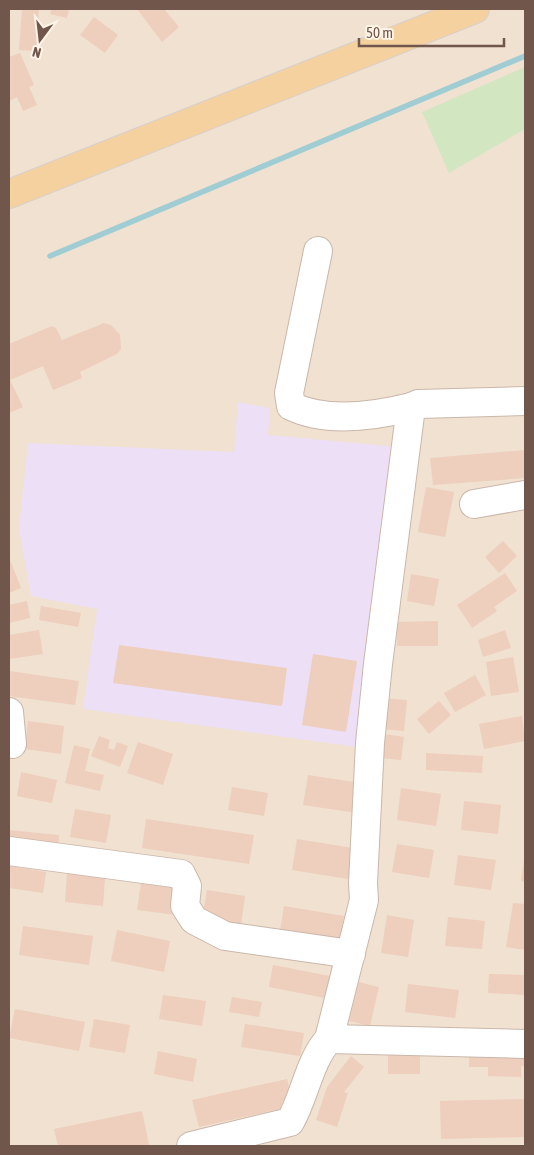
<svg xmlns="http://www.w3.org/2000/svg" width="534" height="1155" font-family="'Asap Condensed',sans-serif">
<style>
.residential{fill:#f1e1d1}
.education{fill:#eddff6}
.green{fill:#d2e6c2}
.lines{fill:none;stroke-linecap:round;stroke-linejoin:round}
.stream{stroke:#9fcdd3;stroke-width:5.5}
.building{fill:#eecebc}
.minor-casing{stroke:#cab7aa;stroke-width:30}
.major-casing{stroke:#d7d0cd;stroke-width:30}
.minor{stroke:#fff;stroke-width:28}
.major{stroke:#f5d19f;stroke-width:28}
</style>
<rect width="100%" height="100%" fill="#faf0e2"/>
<rect class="residential" x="9" y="9" width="516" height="1137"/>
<path class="education" d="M238 402 270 408 268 435 399 447 357 747 83 709 97 609 31 596 19 529 28 443 234 452Z"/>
<path class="green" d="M525 67V129L449 173 422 112Z"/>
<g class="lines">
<path class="stream" d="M50 256 525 56"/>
</g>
<g class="building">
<path d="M22 9H39L36 51 19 50Z"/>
<path d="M52 9H69L67 18 50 14Z"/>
<path d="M137 9H164L179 27 162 42Z"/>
<path d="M94 17 118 35 105 53 80 35Z"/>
<path d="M20 53 34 85 29 87 37 105 23 111 17 97 9 101V57Z"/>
<path d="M104 323 111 325 120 335 121 349 117 354 80 372 82 378 53 390 43 366 10 380 23 407 9 413V344L52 326 56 328 62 340Z"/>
<path d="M525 450V478L433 485 430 458Z"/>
<path d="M426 487 454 492 445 537 418 532Z"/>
<path d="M503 541 517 556 499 573 485 557Z"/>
<path d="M9 557 21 588 9 593Z"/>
<path d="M505 573 517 591 494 607 497 611 472 628 457 605Z"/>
<path d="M411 574 439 579 434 606 407 601Z"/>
<path d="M27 601 30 618 9 623V605Z"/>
<path d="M41 606 81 613 78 627 39 620Z"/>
<path d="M438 621V646H397V622Z"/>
<path d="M39 630 43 654 9 659V635Z"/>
<path d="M505 630 511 648 483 657 478 640Z"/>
<path d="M119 645 287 668 282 706 113 683Z"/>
<path d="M313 654 357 661 346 732 302 725Z"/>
<path d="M513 657 519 692 491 696 486 662Z"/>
<path d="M9 671 79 681 75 705 9 696Z"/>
<path d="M475 675 486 695 455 712 444 693Z"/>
<path d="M384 698 407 700 404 731 381 729Z"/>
<path d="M439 701 451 715 429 734 417 719Z"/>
<path d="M522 716 525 741 484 749 479 724Z"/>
<path d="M28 721 64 726 61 754 25 749Z"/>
<path d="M384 734 404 737 401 760 381 758Z"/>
<path d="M99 736 110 740 108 748 114 750 117 742 128 746 120 767 91 756Z"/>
<path d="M138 742 173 754 163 785 127 773Z"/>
<path d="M74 745 90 749 85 771 104 775 100 791 65 783Z"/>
<path d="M426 753 483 756 482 773 426 770Z"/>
<path d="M21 772 57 780 52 803 17 796Z"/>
<path d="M308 775 361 783 357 813 303 805Z"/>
<path d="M232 787 268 793 264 816 228 810Z"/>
<path d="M401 788 441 794 436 826 397 820Z"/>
<path d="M464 801 501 805 498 834 461 830Z"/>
<path d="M75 809 111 815 106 843 70 837Z"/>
<path d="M146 819 254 835 249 864 142 848Z"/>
<path d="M9 830 59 835 58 849 9 844Z"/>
<path d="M297 839 353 848 348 879 292 870Z"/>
<path d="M397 844 434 850 429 878 392 872Z"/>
<path d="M458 855 496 860 491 890 454 885Z"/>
<path d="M524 860H525V882L521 881Z"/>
<path d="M9 866 46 872 43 893 9 888Z"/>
<path d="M67 873 105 877 103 906 65 902Z"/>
<path d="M141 883 180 888 176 915 137 910Z"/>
<path d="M207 890 245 896 241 925 202 919Z"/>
<path d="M513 903 525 904V950L506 947Z"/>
<path d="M284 906 344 916 340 941 280 931Z"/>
<path d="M387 915 414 920 408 957 381 953Z"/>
<path d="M448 917 485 921 482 949 445 946Z"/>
<path d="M23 926 93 936 89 965 19 955Z"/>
<path d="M117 930 170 941 164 972 111 961Z"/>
<path d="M273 965 335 977 330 999 269 987Z"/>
<path d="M489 974 525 975V995L488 993Z"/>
<path d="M359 982 379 987 370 1026 349 1021Z"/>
<path d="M408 984 459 990 455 1018 405 1012Z"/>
<path d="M163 995 206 1001 202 1026 159 1019Z"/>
<path d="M232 997 262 1002 259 1017 229 1012Z"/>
<path d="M15 1009 85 1022 79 1051 9 1038Z"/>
<path d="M94 1019 130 1025 125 1053 89 1047Z"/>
<path d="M245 1024 304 1033 300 1056 241 1047Z"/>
<path d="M158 1051 197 1059 193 1082 154 1074Z"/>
<path d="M469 1053 525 1055V1066H521V1077L488 1076V1067H469Z"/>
<rect x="388" y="1054" width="32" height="20"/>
<path d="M351 1056 364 1067 344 1092 348 1093 337 1127 316 1120 327 1087Z"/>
<path d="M287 1079 293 1106 199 1127 192 1100Z"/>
<path d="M525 1099V1137L441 1139 440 1101Z"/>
<path d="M142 1111 149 1145 58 1146 54 1129Z"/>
</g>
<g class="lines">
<defs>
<g id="minor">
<path d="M318 251 289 393 291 406C326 423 375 416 411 407"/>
<path d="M474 504 525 495"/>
<path d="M9 712 12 744"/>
<path d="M9 851 181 874 187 886 185 906 194 920 225 936 351 954"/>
<path d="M329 1039 364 900 363 883 370 743 378 664 411 407 418 404 525 401"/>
<path d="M191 1146 290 1122C305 1096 309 1061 329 1039L525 1044"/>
</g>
<path id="major" d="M9 194 475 9"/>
</defs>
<use href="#minor" class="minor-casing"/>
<use href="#major" class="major-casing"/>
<use href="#minor" class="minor"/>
<use href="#major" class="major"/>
</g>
<rect width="534" height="1155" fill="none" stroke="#70564b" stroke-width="20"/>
<g transform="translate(40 40) rotate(195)" stroke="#fef4e8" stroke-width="4" paint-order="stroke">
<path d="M0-4L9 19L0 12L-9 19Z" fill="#70564b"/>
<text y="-8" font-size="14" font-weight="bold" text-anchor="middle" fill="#70564b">N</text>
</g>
<path d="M359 38v8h145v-8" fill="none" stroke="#70564b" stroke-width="2.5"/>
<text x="366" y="38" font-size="15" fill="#70564b" stroke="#fef4e8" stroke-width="4" paint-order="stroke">50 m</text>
</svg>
